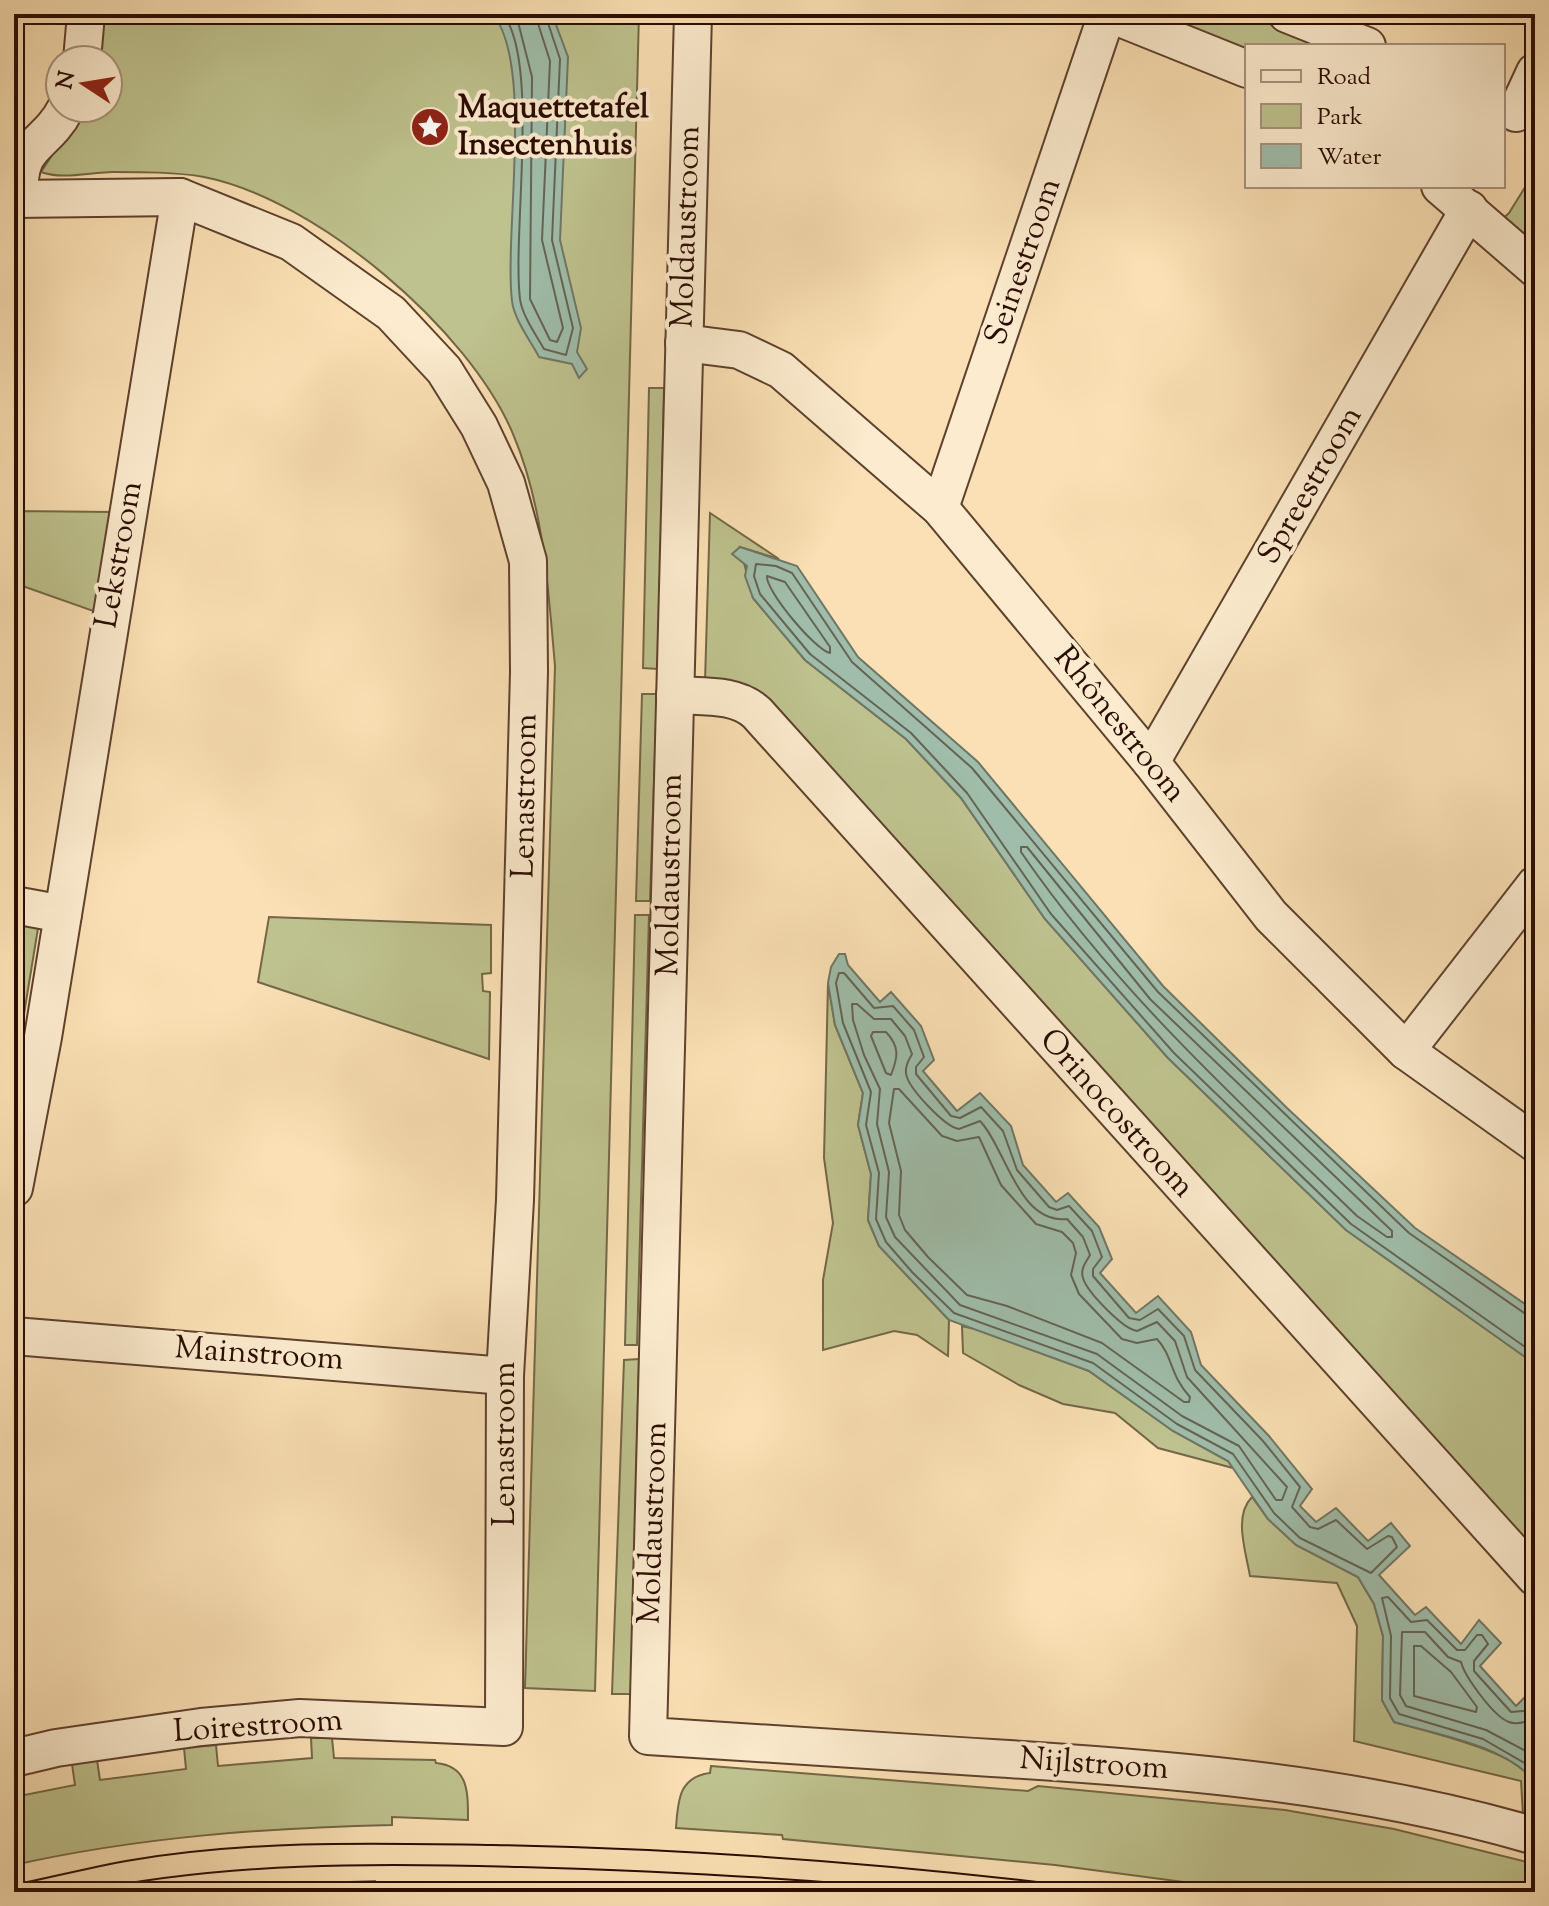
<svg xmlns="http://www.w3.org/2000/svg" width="1549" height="1906" font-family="'Sorts Mill Goudy',serif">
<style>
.green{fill:#bec28e;stroke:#746747;stroke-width:2}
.water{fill:#9fbdaa;stroke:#707666;stroke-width:2}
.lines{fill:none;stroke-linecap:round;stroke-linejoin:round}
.shore{stroke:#646455;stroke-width:2}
.street-casing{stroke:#5e412d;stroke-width:40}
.street{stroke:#fcebce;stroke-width:36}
.tram{stroke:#2a0c00;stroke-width:2}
.labels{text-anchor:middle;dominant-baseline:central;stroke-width:8;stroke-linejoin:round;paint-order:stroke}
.poi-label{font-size:32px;font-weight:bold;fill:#2a0c00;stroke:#fcebce;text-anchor:start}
.street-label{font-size:32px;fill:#2a0c00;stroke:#fcebce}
</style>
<rect width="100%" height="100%" fill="#fae0b4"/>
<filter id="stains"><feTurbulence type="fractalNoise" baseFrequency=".0025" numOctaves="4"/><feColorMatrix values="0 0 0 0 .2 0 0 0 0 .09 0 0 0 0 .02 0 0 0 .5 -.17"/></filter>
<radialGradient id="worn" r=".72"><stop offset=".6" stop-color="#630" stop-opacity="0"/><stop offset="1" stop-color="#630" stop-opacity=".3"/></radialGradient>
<g class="green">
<path d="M98 14H639L595 1691 525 1688 555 666C548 588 544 507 513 434 469 329 316 199 204 177 176 172 142 172 113 172 91 172 62 180 41 172L83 108H108V60H95Z"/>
<path d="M1159 14H1246L1324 46H1247V57L1157 19Z"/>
<path d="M1535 171V255L1498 223 1509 213Z"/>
<path d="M649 388H664L658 669 643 668Z"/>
<path d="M14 511 113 512 96 612 14 583Z"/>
<path d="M710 513 779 559 740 547 753 598 805 660 906 739 961 798 1045 919 1168 1058 1346 1230 1535 1364V1555L705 681Z"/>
<path d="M642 694H657L650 901H636Z"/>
<path d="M635 915H649L637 1345H625Z"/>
<path d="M269 917 491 925V973L482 974 483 991 490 992 489 1059 258 982Z"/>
<path d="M14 918 39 922 24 1014 14 1011Z"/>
<path d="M828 983 835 1025 863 1093 858 1125 871 1174 868 1220 879 1246 949 1320 948 1356 917 1335 894 1331 823 1350V1280L833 1223 824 1158Z"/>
<path d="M962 1326 996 1334 1089 1371 1173 1431 1228 1461 1233 1468 1158 1448 1115 1413 1063 1404 1019 1385 963 1353Z"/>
<path d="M639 1359 631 1694H612L624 1360Z"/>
<path d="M1252 1497 1268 1519 1296 1545 1358 1577 1374 1604 1383 1636 1382 1700 1394 1722C1423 1730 1520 1753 1534 1780 1538 1790 1535 1807 1535 1818L1523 1815 1521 1781 1354 1741 1357 1626 1337 1583 1250 1576C1246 1552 1233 1516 1252 1497Z"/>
<path d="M311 1738H332L334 1758 435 1760 436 1763C469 1766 468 1793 468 1820L392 1817V1825C264 1828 139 1837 14 1865V1797L75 1785 72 1764 97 1760 100 1780 186 1769 184 1748 216 1745 218 1766 312 1758Z"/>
<path d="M711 1766 1028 1791 1038 1786 1285 1810 1394 1829 1535 1864V1892H1259L1055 1865 783 1839 782 1835 676 1828C678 1802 678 1777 710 1773Z"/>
<path d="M375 1881V1887H467L466 1892H194L239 1886Z"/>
</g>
<g class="water">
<path d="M493 14H552L568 57 560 240 581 328 577 352 587 369 579 378 572 364 539 357C530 340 514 319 512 301 504 231 534 66 493 14Z"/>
<path d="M740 547 797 566 858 657 978 762 1163 986 1287 1108 1415 1228 1535 1311V1364L1346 1230 1168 1058 1045 919 961 798 906 739 805 660 753 598 745 576 747 566 732 554Z"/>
<path d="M839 954H845L848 965 880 1002 891 992 921 1026 934 1060 923 1071 957 1111 980 1093 1011 1126 1023 1165 1056 1202 1068 1193 1099 1227 1112 1259 1100 1273 1136 1313 1158 1296 1191 1332 1201 1365 1269 1436 1312 1489 1300 1506 1316 1522 1336 1508 1368 1541 1391 1523 1410 1546 1379 1575 1415 1615 1426 1607 1461 1644 1479 1620 1501 1643 1480 1666 1516 1706 1526 1696 1535 1705V1782C1507 1746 1436 1734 1394 1722L1382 1700 1383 1636 1374 1604 1358 1577 1296 1545 1268 1519 1228 1461 1173 1431 1089 1371 949 1320 879 1246 868 1220 871 1174 858 1125 863 1093 835 1025 828 983 831 967Z"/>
</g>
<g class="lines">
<g class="shore">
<path d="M503 14C540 62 512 233 520 299 522 315 536 335 544 349L566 355 573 328 552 240 560 59 545 14"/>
<path d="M516 14 532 77 530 299 550 340 557 342 563 328 542 240 550 61 535 14"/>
<path d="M767 576 785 582 830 647V653C816 651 765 590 767 576Z"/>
<path d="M1021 847H1027L1150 999 1392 1231V1237H1387L1357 1216C1238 1101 1115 989 1021 852Z"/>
<path d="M839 973H844L874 1008 893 1006 914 1030 924 1057 916 1067V1074L951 1116 960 1118 981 1107 1003 1131 1017 1170 1049 1207 1057 1210 1069 1206 1092 1231 1102 1257 1093 1269V1276L1129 1318 1140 1320 1158 1309 1184 1336 1195 1370 1263 1441 1300 1487 1292 1507 1310 1527 1318 1529 1336 1520 1367 1549 1388 1536 1392 1537 1397 1547 1371 1573 1300 1538 1274 1513 1233 1454 1177 1424 1093 1363 954 1313 912 1272 886 1242 876 1219 879 1173 866 1125 871 1092 843 1023 836 983Z"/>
<path d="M852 1004H857L874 1019H891L905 1036 912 1054C909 1060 905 1065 906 1073 907 1087 945 1127 959 1129L980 1121C1006 1148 1018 1224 1067 1219L1083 1237 1090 1255C1086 1262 1080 1269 1083 1278 1087 1292 1123 1329 1137 1331L1157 1322 1175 1341 1187 1377 1287 1487 1282 1500H1276L1239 1446 1182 1416 1097 1354 960 1305 895 1237 886 1217 889 1172 877 1124 880 1089 864 1055 853 1020Z"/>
<path d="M873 1032H886C900 1047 898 1057 891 1075L886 1073 871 1036Z"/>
<path d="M894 1089H899L942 1136 957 1141 979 1137 1001 1185 1036 1224 1062 1232 1073 1243 1076 1253 1071 1275 1079 1294 1122 1339 1137 1343 1157 1339C1173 1356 1170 1376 1190 1397L1189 1402H1184L1102 1343 1007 1306 967 1295 928 1257 905 1230 899 1215 901 1171 889 1123Z"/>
<path d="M1535 1317 1527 1315 1409 1233 1158 992 972 768 852 662 792 573 776 566 756 564 754 576 760 594 810 654 911 733 967 793 1051 914 1174 1053 1351 1224 1535 1354"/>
<path d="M1414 1646H1421L1451 1672 1477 1707 1476 1712 1414 1696Z"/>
<path d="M1535 1710 1511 1712 1474 1671V1661L1488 1644 1482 1635H1477L1465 1650H1457L1427 1620 1411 1622 1388 1597 1382 1598 1391 1636 1390 1698 1399 1714 1483 1739 1535 1769"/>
<path d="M1535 1720C1526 1720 1519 1726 1509 1722 1494 1717 1465 1677 1461 1662L1448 1657 1425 1632H1402L1400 1695 1406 1706 1486 1730 1535 1756"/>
</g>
<defs>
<g id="street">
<path d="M693 14 648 1736C762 1743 877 1751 992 1758 1175 1769 1358 1784 1535 1836"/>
<path d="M1110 14 1247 69"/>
<path d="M1287 14 1367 46"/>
<path d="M82 60 86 14"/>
<path d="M1516 113 1535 72"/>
<path d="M1440 186 1535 268"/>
<path d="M20 198C16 141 45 149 66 108"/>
<path d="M14 199 180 197 291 242 391 313 444 370 479 426 506 483 528 561 529 672 515 1200 505 1376 504 1727 300 1718 201 1727 56 1748 14 1758"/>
<path d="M684 343 739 350 781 370 940 508 1151 762 1271 916 1406 1051 1535 1143"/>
<path d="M940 508 1107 14"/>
<path d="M675 695C702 697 736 693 757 713L1535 1577"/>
<path d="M1151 762 1469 209"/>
<path d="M14 905 63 914"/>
<path d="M1406 1051 1535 885"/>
<path d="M14 1188 43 1037 180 197"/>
<path d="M14 1336 505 1376"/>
</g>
</defs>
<use href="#street" class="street-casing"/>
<use href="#street" class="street"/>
<g class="tram">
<path d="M14 1885C51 1877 89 1868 126 1861 247 1840 371 1843 493 1845 702 1849 911 1865 1118 1892"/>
<path d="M81 1892C226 1862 374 1863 521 1867 661 1871 800 1878 939 1892"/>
</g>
</g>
<defs>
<symbol id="sight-disc" viewBox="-11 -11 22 22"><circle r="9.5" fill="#8f2418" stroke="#fcebce"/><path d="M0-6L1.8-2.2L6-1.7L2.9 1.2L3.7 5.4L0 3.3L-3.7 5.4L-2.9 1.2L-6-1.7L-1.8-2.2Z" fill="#fff"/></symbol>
</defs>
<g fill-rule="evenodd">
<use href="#sight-disc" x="408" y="105" width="44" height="44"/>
</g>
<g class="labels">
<g class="poi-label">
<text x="458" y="109">Maquettetafel<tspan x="458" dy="37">Insectenhuis</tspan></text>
</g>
<g class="street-label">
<text transform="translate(687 227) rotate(-88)">Moldaustroom</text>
<text transform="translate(1024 262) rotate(-71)">Seinestroom</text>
<text transform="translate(1311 486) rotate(-60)">Spreestroom</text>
<text transform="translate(120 555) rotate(-80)">Lekstroom</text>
<text transform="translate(1119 725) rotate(51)">Rhônestroom</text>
<text transform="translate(526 796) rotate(-89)">Lenastroom</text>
<text transform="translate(671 875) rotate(-89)">Moldaustroom</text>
<text transform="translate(1116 1114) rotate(48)">Orinocostroom</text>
<text transform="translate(259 1355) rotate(4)">Mainstroom</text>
<text transform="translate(506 1444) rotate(-90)">Lenastroom</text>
<text transform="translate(654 1523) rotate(-88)">Moldaustroom</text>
<text transform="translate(258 1727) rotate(-4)">Loirestroom</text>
<text transform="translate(1094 1765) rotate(4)">Nijlstroom</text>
</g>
</g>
<rect width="1549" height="1906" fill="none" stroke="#fae0b4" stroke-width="48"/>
<rect x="16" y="16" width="1517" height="1874" fill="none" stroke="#2a0c00" stroke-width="4"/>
<rect x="24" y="24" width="1501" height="1858" fill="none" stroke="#2a0c00" stroke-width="2"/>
<rect x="1245" y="44" width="260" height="144" fill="#fcebce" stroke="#a8927c" stroke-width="2"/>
<rect x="1261" y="70" width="40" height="12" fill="#fcebce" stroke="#a8927c" stroke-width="2"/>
<text x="1317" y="84" font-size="24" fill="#2a0c00">Road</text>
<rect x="1261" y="104" width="40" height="24" fill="#bec28e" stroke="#a8927c" stroke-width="2"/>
<text x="1317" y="124" font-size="24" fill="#2a0c00">Park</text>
<rect x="1261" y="144" width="40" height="24" fill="#9fbdaa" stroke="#a8927c" stroke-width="2"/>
<text x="1317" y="164" font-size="24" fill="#2a0c00">Water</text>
<g transform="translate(84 84) rotate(282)"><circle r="38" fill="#fcebce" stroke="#a8927c" stroke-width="2"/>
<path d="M0-6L14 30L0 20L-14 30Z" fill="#8f2418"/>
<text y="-12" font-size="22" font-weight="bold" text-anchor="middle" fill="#2a0c00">N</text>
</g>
<rect width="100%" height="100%" filter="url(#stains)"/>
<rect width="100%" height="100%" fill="url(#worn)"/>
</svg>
